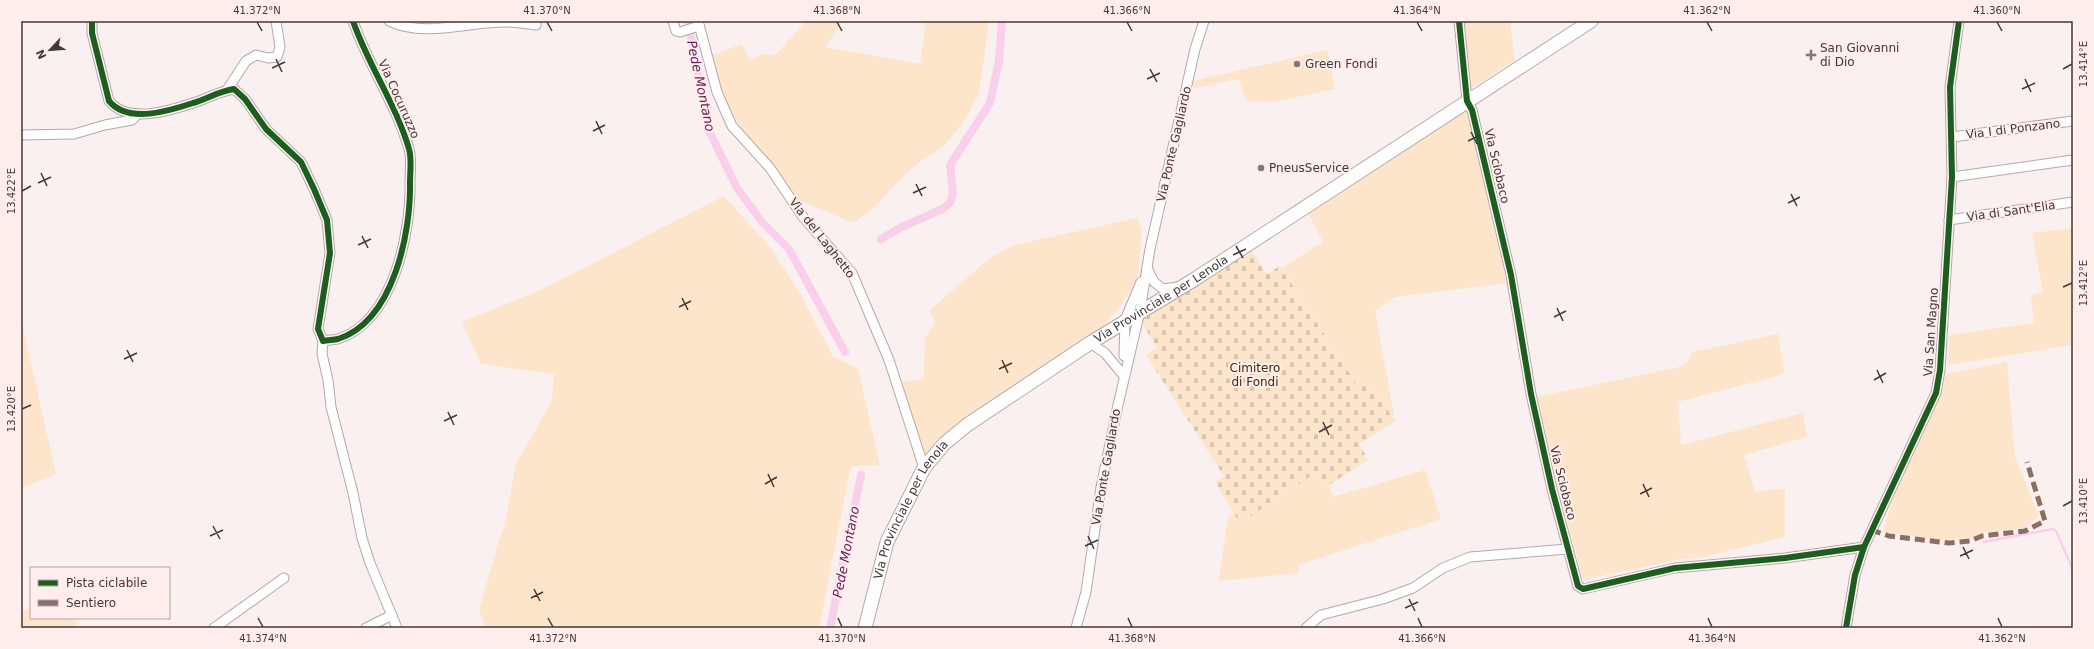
<svg xmlns="http://www.w3.org/2000/svg" width="2094" height="649" font-family="'DejaVu Sans',sans-serif">
<style>
.grass{fill:#fce5ca}
.cemetery{fill:url(#cemetery-stones)}
.lines{fill:none;stroke-linecap:round;stroke-linejoin:round}
.stream{stroke:#f9cfec;stroke-width:2.5}
.canal{stroke:#f9cfec;stroke-width:8}
.street-casing{stroke:#b2aaa9;stroke-width:11}
.secondary-casing{stroke:#b2aaa9;stroke-width:15}
.street{stroke:#fefdfd;stroke-width:9}
.secondary{stroke:#fefdfd;stroke-width:13}
.quiet{stroke:#8d6e63;stroke-width:5;stroke-dasharray:10 5;stroke-linecap:butt}
.cycleway-casing{stroke:#feedeb;stroke-width:8}
.cycleway{stroke:#1b5e20;stroke-width:6}
.ticks{fill:none;stroke:#433837;stroke-width:1.5}
.poi-dot{fill:#837877;stroke:#feedeb;stroke-width:1.5}
.labels{text-anchor:middle;dominant-baseline:central;stroke-width:4;stroke-linejoin:round;paint-order:stroke}
.poi-label{font-size:12px;fill:#433837;stroke:#feedeb;text-anchor:start}
.street-label{font-size:12px;fill:#433837;stroke:#feedeb}
.park-label{font-size:12px;fill:#3d2a0a;stroke:#feedeb}
.water-label{font-size:13px;font-style:italic;fill:#661958;stroke:#feedeb}
.neatline{fill:none;stroke:#433837;stroke-width:1.5}
.ticks-label{font-size:10px;text-anchor:middle;fill:#433837}
</style>
<defs>
<pattern id="cemetery-stones" width="16" height="16" patternUnits="userSpaceOnUse"><rect width="16" height="16" fill="#fce5ca"/><path d="M2 7V4a2 2 0 0 1 4 0v3zM10 15v-3a2 2 0 0 1 4 0v3z" fill="#d9c5ae"/></pattern>
</defs>
<rect width="100%" height="100%" fill="#faf0ef"/>
<g class="grass">
<path d="M807 21H842L826 47 920 64 926 21H989L979 94 964 121 943 147 922 160 897 182 880 202 854 223 798 200 763 154 738 123 723 97 713 55 742 44 750 60 763 54 775 55Z"/>
<path d="M1463 21H1510L1515 60 1471 89Z"/>
<path d="M1327 50 1335 89 1278 101 1249 102 1244 97 1240 82 1236 79 1193 89V81Z"/>
<path d="M1466 109 1507 283 1395 297 1375 310 1395 421 1370 382 1359 388 1282 268 1323 242 1308 213Z"/>
<path d="M724 196 770 247 797 288 833 356 858 369 880 465 851 466 819 628H486L479 610 506 518 516 464 552 401 554 374 481 364 462 322 545 288Z"/>
<path d="M1137 218 1142 229 1138 275 1121 306 1099 332 944 436 926 455 900 382 920 380 924 378 925 338 935 323 930 310 990 258 1015 245Z"/>
<path d="M2073 228V345L1948 365 1949 335 2034 323 2031 295 2043 292 2032 233Z"/>
<path d="M21 319 56 474 21 488Z"/>
<path d="M1778 334 1785 374 1678 402 1681 445 1803 413 1807 437 1744 455 1755 492 1785 488V537L1704 557 1680 559 1583 580 1535 397 1676 368 1686 364 1693 352Z"/>
<path d="M2007 362 2015 457 2039 516 2024 528 1981 533 1972 538 1939 540 1883 532 1894 495 1941 395 1945 374Z"/>
<path d="M1425 470 1441 519 1298 565 1299 573 1219 581 1228 516 1234 513 1240 523 1315 473 1324 488 1329 485 1333 497Z"/>
<path d="M31 607V618H71L78 623 76 628H21V612Z"/>
</g>
<path class="cemetery" d="M1250 249 1267 274 1280 266 1359 388 1370 382 1395 421 1359 444 1368 460 1324 488 1315 473 1240 523 1215 482 1224 476 1146 355 1157 348 1141 321Z"/>
<g class="lines">
<path class="stream" d="M1983 542 2053 529 2056 531 2073 570"/>
<g class="canal">
<path d="M688 21 709 131 737 188 762 222 789 249 845 352"/>
<path d="M881 239 900 228 942 209 950 203 953 194 950 165 990 103 999 61 1002 21"/>
<path d="M830 628 861 475"/>
</g>
<defs>
<g id="street">
<path d="M92 21V33L109 101C128 124 169 111 193 103 207 99 219 91 234 89L245 99 266 129 301 162 314 189 327 220 330 253 318 329 323 341C328 340 334 340 338 339 394 321 411 232 410 182 410 172 412 159 409 149 396 104 368 65 353 21"/>
<path d="M389 21C424 38 468 22 505 22 515 22 526 24 536 25"/>
<path d="M673 21 676 31 680 32 699 26"/>
<path d="M698 21 717 92 732 126 770 168 803 217 852 273 889 360 924 468"/>
<path d="M1459 21 1467 101 1472 110 1511 275 1531 394 1552 489 1578 586 1583 589 1675 568 1785 558 1864 547"/>
<path d="M227 90 246 61 256 55 268 58 277 57 280 47 276 21"/>
<path d="M21 135 74 134 105 125 132 120 138 114"/>
<path d="M1952 137 2073 121"/>
<path d="M1952 177 2073 160"/>
<path d="M1949 220 2073 202"/>
<path d="M1147 268 1154 282 1163 289 1178 287"/>
<path d="M323 341 322 354 328 380 331 407 353 493 362 538 370 563 397 628"/>
<path d="M1090 343 1105 353 1124 376"/>
<path d="M1124 356 1125 320 1141 282"/>
<path d="M214 628 284 578"/>
<path d="M366 628 392 615"/>
<path d="M1076 628 1086 592 1101 487 1118 405 1140 311 1150 249 1195 49 1204 21"/>
<path d="M1306 628 1321 615 1383 599 1413 588 1443 568 1470 557 1568 549"/>
<path d="M1846 628 1855 575 1864 547 1936 393 1940 370 1952 177 1950 87 1959 21"/>
</g>
<g id="secondary">
<path id="s1" d="M865 628 887 542 924 468 944 444 967 425 1090 343 1195 279 1591 21"/>
</g>
</defs>
<use href="#street" class="street-casing"/>
<use href="#secondary" class="secondary-casing"/>
<use href="#street" class="street"/>
<use href="#secondary" class="secondary"/>
<path class="quiet" d="M1871 530 1889 536 1949 543 1970 541 1982 536 2025 531 2045 521 2027 462"/>
<defs>
<g id="cycleway">
<path d="M92 21V33L109 101C128 124 169 111 193 103 207 99 219 91 234 89L245 99 266 129 301 162 314 189 327 220 330 253 318 329 323 341C328 340 334 340 338 339 394 321 411 232 410 182 410 172 412 159 409 149 396 104 368 65 353 21"/>
<path d="M1459 21 1467 101 1472 110 1511 275 1531 394 1552 489 1578 586 1583 589 1675 568 1785 558 1864 547"/>
<path d="M1846 628 1855 575 1864 547 1936 393 1940 370 1952 177 1950 87 1959 21"/>
</g>
</defs>
<use href="#cycleway" class="cycleway-casing"/>
<use href="#cycleway" class="cycleway"/>
</g>
<path class="ticks" d="M257 22 262 31M547 22 552 31M837 22 842 31M1127 22 1132 31M1417 22 1422 31M1707 22 1712 31M1997 22 2002 31M276 59 282 72M272 68 285 62M1150 69 1157 82M2063 69 2072 64M1147 79 1160 73M2025 79 2031 92M2022 89 2035 83M596 121 602 134M593 131 605 125M1471 132 1477 144M1468 141 1480 135M41 173 47 186M38 183 51 177M916 184 922 196M22 191 31 186M913 193 926 187M1791 194 1797 206M1788 203 1800 197M362 236 368 248M358 245 371 239M1236 246 1243 258M1233 255 1246 249M2063 287 2072 283M682 298 688 310M679 307 691 301M1557 308 1563 321M1554 317 1566 311M127 350 133 362M124 359 137 353M1002 360 1008 373M999 369 1012 363M1877 370 1883 383M1874 380 1886 373M22 409 31 405M448 412 454 425M444 421 457 415M1323 422 1329 435M1319 432 1332 425M768 474 774 487M765 484 777 477M1643 484 1649 497M1640 494 1652 488M2063 506 2072 501M213 526 220 539M210 536 223 530M1088 536 1094 549M1085 546 1098 540M1963 547 1969 559M1960 556 1973 550M534 589 540 601M531 598 543 592M1409 599 1415 611M1405 608 1418 602M258 618 263 627M548 618 553 627M838 618 842 627M1128 618 1132 627M1418 618 1422 627M1708 618 1712 627M1998 618 2002 627"/>
<g class="poi-dot">
<path d="M1809 49h4v4h4v4h-4v4h-4v-4h-4v-4h4z"/>
<circle cx="1297" cy="64" r="4"/>
<circle cx="1261" cy="168" r="4"/>
</g>
<g class="labels">
<g class="poi-label">
<text x="1820" y="48">San Giovanni<tspan x="1820" dy="14">di Dio</tspan></text>
<text x="1305" y="64">Green Fondi</text>
<text x="1269" y="168">PneusService</text>
</g>
<g class="street-label">
<text transform="translate(399 99) rotate(66)">Via Cocuruzzo</text>
<text transform="translate(2013 129) rotate(-7)">Via I di Ponzano</text>
<text transform="translate(1174 144) rotate(-77)">Via Ponte Gagliardo</text>
<text transform="translate(1497 166) rotate(77)">Via Sciobaco</text>
<text transform="translate(2011 211) rotate(-8)">Via di Sant'Elia</text>
<text transform="translate(822 238) rotate(52)">Via del Laghetto</text>
<text stroke="none"><textPath href="#s1" startOffset="464">Via Provinciale per Lenola</textPath></text>
<text transform="translate(1931 332) rotate(-86)">Via San Magno</text>
<text transform="translate(1106 467) rotate(-80)">Via Ponte Gagliardo</text>
<text transform="translate(1563 483) rotate(76)">Via Sciobaco</text>
<text stroke="none"><textPath href="#s1" startOffset="128">Via Provinciale per Lenola</textPath></text>
</g>
<g class="park-label">
<text x="1255" y="368">Cimitero<tspan x="1255" dy="14">di Fondi</tspan></text>
</g>
<g class="water-label">
<text transform="translate(701 86) rotate(78)">Pede Montano</text>
<text transform="translate(846 552) rotate(-79)">Pede Montano</text>
</g>
</g>
<rect width="2094" height="649" fill="none" stroke="#feedeb" stroke-width="44"/>
<rect x="30" y="567" width="140" height="52" fill="#feedeb" stroke="#b3a5a3"/>
<rect x="38" y="580" width="20" height="6" fill="#1b5e20" stroke="#b3a5a3"/>
<text x="66" y="587" font-size="12" fill="#433837">Pista ciclabile</text>
<rect x="38" y="600" width="20" height="6" fill="#8d6e63" stroke="#b3a5a3"/>
<text x="66" y="607" font-size="12" fill="#433837">Sentiero</text>
<g transform="translate(50 50) rotate(244)" stroke="#feedeb" stroke-width="3" paint-order="stroke">
<path d="M0-3L7 15L0 10L-7 15Z" fill="#433837"/>
<text y="-6" font-size="11" font-weight="bold" text-anchor="middle" fill="#433837">N</text>
</g>
<rect x="22" y="22" width="2050" height="605" class="neatline"/>
<g class="ticks-label">
<text x="257" y="14">41.372°N</text>
<text x="547" y="14">41.370°N</text>
<text x="837" y="14">41.368°N</text>
<text x="1127" y="14">41.366°N</text>
<text x="1417" y="14">41.364°N</text>
<text x="1707" y="14">41.362°N</text>
<text x="1997" y="14">41.360°N</text>
<text transform="translate(2083 64) rotate(-90)" y="4">13.414°E</text>
<text transform="translate(11 191) rotate(-90)" y="4">13.422°E</text>
<text transform="translate(2083 283) rotate(-90)" y="4">13.412°E</text>
<text transform="translate(11 409) rotate(-90)" y="4">13.420°E</text>
<text transform="translate(2083 501) rotate(-90)" y="4">13.410°E</text>
<text x="263" y="642">41.374°N</text>
<text x="553" y="642">41.372°N</text>
<text x="842" y="642">41.370°N</text>
<text x="1132" y="642">41.368°N</text>
<text x="1422" y="642">41.366°N</text>
<text x="1712" y="642">41.364°N</text>
<text x="2002" y="642">41.362°N</text>
</g>
</svg>
